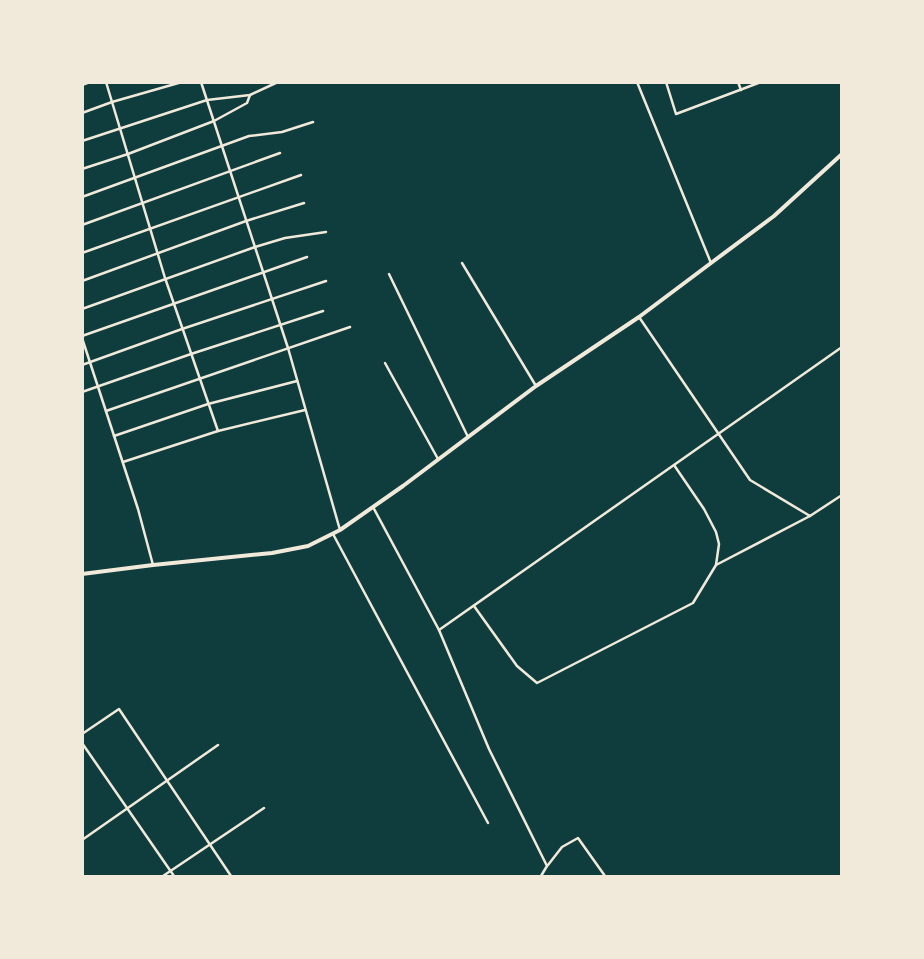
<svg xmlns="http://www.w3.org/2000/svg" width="924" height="959" font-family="'Noto Sans',sans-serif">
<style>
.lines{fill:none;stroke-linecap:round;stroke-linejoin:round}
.minor{stroke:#f1e9da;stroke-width:2.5}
.trunk{stroke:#f1e9da;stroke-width:4}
</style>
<rect width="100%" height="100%" fill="#0f3d3e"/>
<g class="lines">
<g class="minor">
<path d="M106 82 165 278 218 431"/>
<path d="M201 82 288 348 340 530"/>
<path d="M637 82 711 263"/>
<path d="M666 82 676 114 761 82"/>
<path d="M738 82 741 90"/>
<path d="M82 85 90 82"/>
<path d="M82 113 112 102 182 82"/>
<path d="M82 141 207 100 250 95 278 82"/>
<path d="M82 169 128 154 214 121 247 103 250 95"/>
<path d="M82 197 249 136 282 132 313 122"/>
<path d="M82 225 280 153"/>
<path d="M82 253 301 175"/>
<path d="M462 263 536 386"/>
<path d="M389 274 468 437"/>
<path d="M82 281 246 221 304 203"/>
<path d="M82 309 255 247 285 238 326 232"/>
<path d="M639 317 750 480 810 516 842 495"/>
<path d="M82 336 307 257"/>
<path d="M82 338 138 509 153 565"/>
<path d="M385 363 438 459"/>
<path d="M82 365 182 329 326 281"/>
<path d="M82 392 191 354 323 311"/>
<path d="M106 411 350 327"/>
<path d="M114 436 208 404 297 381"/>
<path d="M123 462 218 431 305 410"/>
<path d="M373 507 439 630 489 749 547 866 541 876"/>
<path d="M333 534 488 823"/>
<path d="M716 565 810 516"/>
<path d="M474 606 517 666 537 683 693 603 716 565 719 544 716 532 704 509 674 465"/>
<path d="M439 630 842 347"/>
<path d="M82 734 119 709 231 876"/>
<path d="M82 743 174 876"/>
<path d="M82 840 218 745"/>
<path d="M548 865 562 847 578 838 605 876"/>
<path d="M163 876 264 808"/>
</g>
<path class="trunk" d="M82 574 153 565 272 553 308 546 340 530 403 486 536 386 639 317 711 263 774 216 842 154"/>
</g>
<rect width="924" height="959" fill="none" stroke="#f1e9da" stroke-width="168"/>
</svg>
